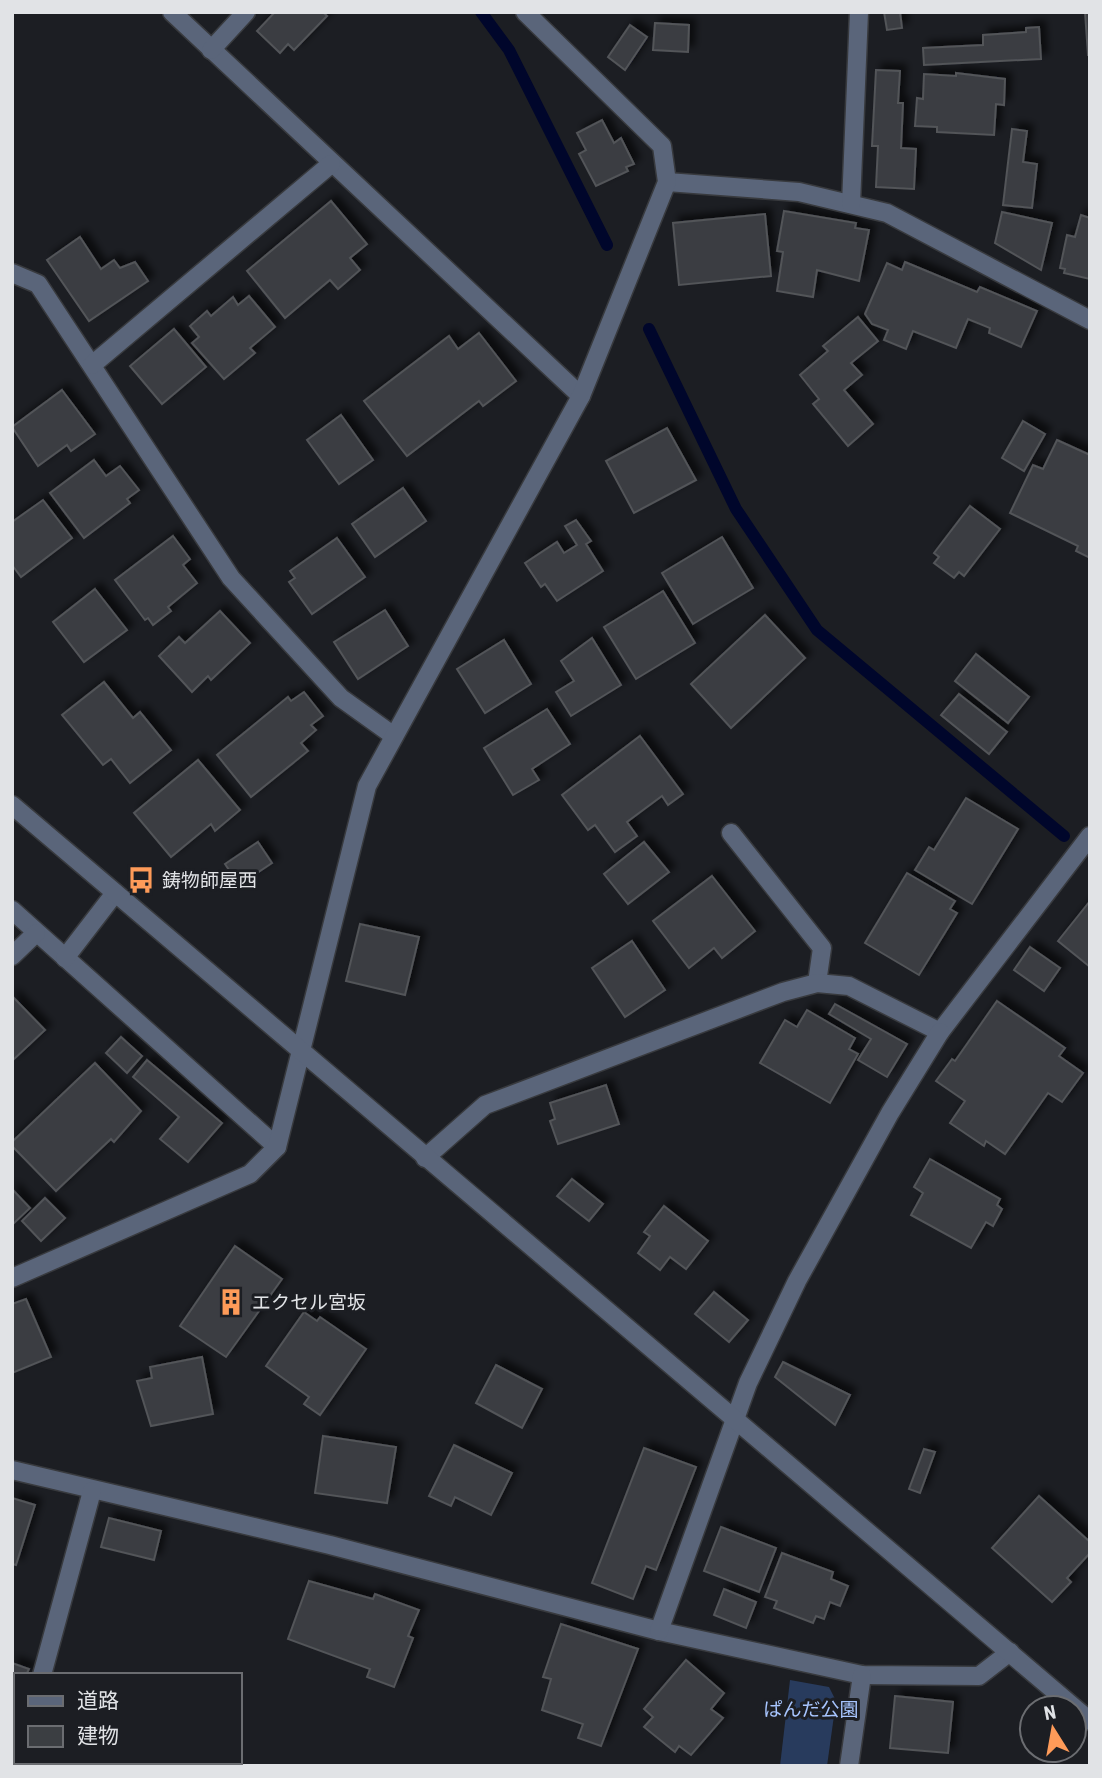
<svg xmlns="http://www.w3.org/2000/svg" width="1102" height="1778" font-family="'Roboto Condensed','Noto Sans JP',sans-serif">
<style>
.green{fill:#283b5d}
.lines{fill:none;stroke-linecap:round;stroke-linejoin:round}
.stream{stroke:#00062b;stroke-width:12}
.building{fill:#3b3e42;stroke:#525459;stroke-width:2;filter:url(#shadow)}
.minor-casing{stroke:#383a3e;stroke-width:21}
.tertiary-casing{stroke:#383a3e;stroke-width:21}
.minor{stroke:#5a657a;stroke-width:18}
.tertiary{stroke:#5a657a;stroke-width:18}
.labels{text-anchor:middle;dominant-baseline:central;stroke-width:6;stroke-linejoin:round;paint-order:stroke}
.poi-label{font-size:19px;fill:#e1e3e6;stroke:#1c1e23;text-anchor:start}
.park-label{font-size:19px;fill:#a7c5fe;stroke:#1c1e23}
</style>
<defs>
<filter id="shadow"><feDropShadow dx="6" dy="-6" stdDeviation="3.5" flood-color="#0009"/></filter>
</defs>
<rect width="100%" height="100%" fill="#1c1e23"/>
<path class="green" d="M790 1680 829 1687 836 1701 827 1766H780Z"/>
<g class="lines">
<g class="stream">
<path d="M481 12 509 50 607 245"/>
<path d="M649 329 736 509 817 630 1064 836"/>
</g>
</g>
<g class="building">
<path d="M275 12H323L327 16 294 50 288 44 280 53 257 31Z"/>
<path d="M884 12H900L902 28 887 30Z"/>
<path d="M1085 12H1090V55H1088Z"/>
<path d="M655 23 689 25 688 52 653 50Z"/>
<path d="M630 25 647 37 625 70 608 57Z"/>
<path d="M1039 27 1041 59 924 65 923 48 983 45V35L1026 32V28Z"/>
<path d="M876 70 900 71 898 103H903L901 148 916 149 914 189 876 187 878 146H872Z"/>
<path d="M956 73 1005 79 1004 105 996 104 994 135 937 132V127L915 126 917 98 923 99 924 74 956 76Z"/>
<path d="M602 120 614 143 621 138 634 164 626 167 628 171 596 186 579 154 586 150 577 133Z"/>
<path d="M1012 129 1027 131 1023 162 1037 164 1032 208 1003 205Z"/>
<path d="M331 201 367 244 350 258 360 270 338 289 330 280 285 318 247 271Z"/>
<path d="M784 211 856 223 855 228 869 230 859 281 817 270 813 297 777 291 783 252 777 251Z"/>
<path d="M1002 212 1052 223 1041 270 995 243Z"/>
<path d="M765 214 771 276 679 285 673 223Z"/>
<path d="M1081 215 1090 218V279L1064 273 1065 269 1060 268 1067 235 1075 237Z"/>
<path d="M80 237 101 269 114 260 120 268 135 262 148 281 89 321 47 260Z"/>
<path d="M905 262 977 292 980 287 1037 311 1021 347 989 333 990 328 968 319 956 348 913 331 906 349 884 340 888 330 872 324 865 314 887 263 902 270Z"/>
<path d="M249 296 275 327 250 348 255 353 224 379 192 343 199 337 190 326 207 311 211 316 233 297 238 305Z"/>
<path d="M858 317 878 341 851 363 862 375 844 390 873 424 848 446 813 404 819 399 800 375 828 351 823 346Z"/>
<path d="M174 329 206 367 162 404 130 366Z"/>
<path d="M479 333 516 381 483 406 479 401 407 456 364 401 449 336 458 349Z"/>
<path d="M62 390 95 434 71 451 67 445 38 466 12 427Z"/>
<path d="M341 415 373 460 339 484 307 440Z"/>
<path d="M1023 421 1045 434 1024 471 1002 458Z"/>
<path d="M667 428 696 480 634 513 606 461Z"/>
<path d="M1057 440 1090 455V558L1076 551 1078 546 1010 513 1033 465 1043 469Z"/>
<path d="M94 460 106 476 120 466 139 490 127 499 130 503 84 538 50 493Z"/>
<path d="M403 488 426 521 375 557 352 524Z"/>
<path d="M43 500 72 538 21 577 12 565V522Z"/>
<path d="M970 506 1000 529 964 576 959 572 954 578 934 563 939 557 934 553Z"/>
<path d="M576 520 591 541 586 544 603 571 557 601 545 584 541 587 525 563 557 542 564 553 577 545 565 526Z"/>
<path d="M173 536 190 559 183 565 197 583 168 607 171 611 153 625 148 618 145 620 115 580Z"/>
<path d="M722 537 753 588 693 624 662 573Z"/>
<path d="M337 538 365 577 312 614 289 582 295 578 290 571Z"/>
<path d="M95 589 127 630 84 662 53 622Z"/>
<path d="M663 591 695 643 636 679 604 627Z"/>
<path d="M385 610 408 646 358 679 334 642Z"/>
<path d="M220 611 250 643 211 680 208 676 192 692 159 656 179 637 185 643Z"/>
<path d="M765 615 805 658 731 728 691 684Z"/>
<path d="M592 638 621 685 571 716 556 692 574 681 561 661Z"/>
<path d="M504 640 531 684 485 713 457 669Z"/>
<path d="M976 654 1029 697 1008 723 955 681Z"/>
<path d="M104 682 133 718 140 712 171 750 130 783 111 759 103 765 62 715Z"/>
<path d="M304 692 323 716 311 725 316 730 301 743 308 751 251 797 217 755 288 697 291 701Z"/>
<path d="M959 694 1007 732 989 754 941 715Z"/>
<path d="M547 709 570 744 532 769 539 780 513 795 484 748Z"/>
<path d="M640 736 683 794 668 805 662 796 627 822 637 836 615 852 595 825 588 830 562 795Z"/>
<path d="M198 760 240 810 215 831 211 824 171 857 134 813Z"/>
<path d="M966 798 1018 829 972 904 915 870 929 847 934 850Z"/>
<path d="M258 842 272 863 239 885 225 864Z"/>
<path d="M644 842 669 872 628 904 604 874Z"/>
<path d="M907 873 955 901 950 909 957 913 919 975 865 943Z"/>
<path d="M712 876 755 931 722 958 714 948 689 968 653 921Z"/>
<path d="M1090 901V967L1058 941Z"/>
<path d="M360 924 419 937 405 995 346 981Z"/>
<path d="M632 941 665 990 625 1017 592 968Z"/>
<path d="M1030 947 1060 968 1044 991 1014 970Z"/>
<path d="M12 996 45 1030 12 1061Z"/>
<path d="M997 1001 1065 1048 1059 1056 1083 1073 1062 1102 1048 1093 1005 1154 986 1141 984 1146 950 1123 965 1101 936 1081 952 1059 955 1061Z"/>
<path d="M835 1004 907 1044 887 1077 858 1060 871 1039 829 1014Z"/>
<path d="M807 1010 855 1038 849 1049 858 1054 830 1103 760 1063 785 1020 797 1027Z"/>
<path d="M121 1037 142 1056 127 1073 106 1053Z"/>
<path d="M147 1060 222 1123 188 1162 160 1139 179 1117 133 1077Z"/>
<path d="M95 1063 141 1111 114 1142 111 1139 56 1191 12 1146V1142Z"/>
<path d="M606 1085 619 1124 558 1144 550 1121 555 1119 550 1103Z"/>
<path d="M930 1159 1000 1199 997 1205 1002 1209 993 1226 986 1222 971 1248 911 1215 923 1193 914 1187Z"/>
<path d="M572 1179 603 1204 589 1221 557 1196Z"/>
<path d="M12 1189 30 1208 12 1225Z"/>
<path d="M45 1198 65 1218 41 1241 22 1221Z"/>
<path d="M664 1206 708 1241 686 1269 670 1257 660 1270 638 1253 650 1236 644 1232Z"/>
<path d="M235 1246 282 1279 226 1357 180 1326Z"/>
<path d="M714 1292 748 1320 729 1342 695 1314Z"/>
<path d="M26 1299 51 1357 12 1373V1304Z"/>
<path d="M304 1312 317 1321 320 1317 366 1349 320 1415 304 1404 309 1397 266 1366Z"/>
<path d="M202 1357 213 1414 151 1426 137 1381 152 1378 150 1367Z"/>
<path d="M783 1362 850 1395 835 1425 775 1377Z"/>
<path d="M496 1365 542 1389 522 1428 476 1403Z"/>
<path d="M323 1436 396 1447 387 1503 315 1493Z"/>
<path d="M454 1445 512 1473 491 1515 455 1497 451 1506 429 1496Z"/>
<path d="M644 1448 696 1467 656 1570 646 1566 633 1599 592 1583Z"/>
<path d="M924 1449 935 1452 920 1493 909 1489Z"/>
<path d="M1039 1496 1090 1542V1553L1067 1578 1071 1582 1052 1602 992 1548Z"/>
<path d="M12 1498 35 1505 16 1565 12 1564Z"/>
<path d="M109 1518 161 1531 154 1560 101 1547Z"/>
<path d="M721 1527 776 1548 759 1592 704 1571Z"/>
<path d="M782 1553 833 1572 831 1579 848 1586 840 1606 830 1602 824 1619 816 1616 813 1623 774 1608 777 1601 765 1597Z"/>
<path d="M309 1581 373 1599 375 1594 419 1610 408 1636 413 1638 394 1687 367 1677 370 1669 288 1639Z"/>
<path d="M724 1589 756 1602 746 1628 714 1615Z"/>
<path d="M561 1624 638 1649 601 1746 578 1738 583 1724 542 1710 551 1679 543 1677Z"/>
<path d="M686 1660 724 1693 711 1709 723 1718 691 1755 679 1746 675 1752 644 1727 653 1717 644 1709Z"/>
<path d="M12 1663 29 1669 26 1675H16V1700L12 1708Z"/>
<path d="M895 1696 953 1702 948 1753 890 1748Z"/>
</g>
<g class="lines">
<defs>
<g id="minor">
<path d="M172 12 581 396"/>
<path d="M211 50 246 12"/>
<path d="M667 182 799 192 887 213 1090 320"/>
<path d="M851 204 859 12"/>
<path d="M12 273 38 284 231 578 341 698 394 736"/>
<path d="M92 365 331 164"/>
<path d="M731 833 822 948 817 983"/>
<path d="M12 910 277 1147"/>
<path d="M12 956 36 933"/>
<path d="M65 958 115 893"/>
<path d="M425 1158 485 1105 783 992 817 983 849 986 940 1032 1090 836"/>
<path d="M12 1278 250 1174 277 1147 367 786 581 396 667 182 662 146 525 12"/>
<path d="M12 1470 330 1545 659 1631 862 1675 979 1676 1010 1652"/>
<path d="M659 1631 748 1383 797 1281 890 1113 940 1032"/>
<path d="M42 1675 92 1491"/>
<path d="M17 1766 18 1762"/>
<path d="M849 1766 862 1675"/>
</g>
<path id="tertiary" d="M12 805 1090 1721"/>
</defs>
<use href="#minor" class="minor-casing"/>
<use href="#tertiary" class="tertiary-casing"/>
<use href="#minor" class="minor"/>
<use href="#tertiary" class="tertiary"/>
</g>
<defs>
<symbol id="bus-bare" viewBox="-9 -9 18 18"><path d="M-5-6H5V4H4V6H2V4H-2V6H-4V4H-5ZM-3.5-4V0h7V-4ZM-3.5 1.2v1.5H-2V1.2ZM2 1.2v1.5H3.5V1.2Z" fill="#fe9b59" stroke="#1c1e23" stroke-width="2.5" paint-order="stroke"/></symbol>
<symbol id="building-bare" viewBox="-9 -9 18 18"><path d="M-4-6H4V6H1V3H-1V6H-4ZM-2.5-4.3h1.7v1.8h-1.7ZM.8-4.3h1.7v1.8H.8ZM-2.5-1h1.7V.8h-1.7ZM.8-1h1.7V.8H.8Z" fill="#fe9b59" stroke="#1c1e23" stroke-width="2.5" paint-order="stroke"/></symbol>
</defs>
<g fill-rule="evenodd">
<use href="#bus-bare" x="122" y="861" width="38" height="38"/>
<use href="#building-bare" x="212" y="1283" width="38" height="38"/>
</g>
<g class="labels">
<g class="poi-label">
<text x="162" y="880">鋳物師屋西</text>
<text x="252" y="1302">エクセル宮坂</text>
</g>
<g class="park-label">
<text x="811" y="1709">ぱんだ公園</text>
</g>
</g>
<rect width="1102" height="1778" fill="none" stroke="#e1e3e6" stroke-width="28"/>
<rect x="14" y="1673" width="228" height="91" fill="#1c1e23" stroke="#6b6d71" stroke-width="2"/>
<rect x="28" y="1696" width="35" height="10" fill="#5a657a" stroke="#6b6d71" stroke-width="2"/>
<text x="77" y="1708" font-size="21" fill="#e1e3e6">道路</text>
<rect x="28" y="1726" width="35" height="21" fill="#3b3e42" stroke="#6b6d71" stroke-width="2"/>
<text x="77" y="1743" font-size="21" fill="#e1e3e6">建物</text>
<g transform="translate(1053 1729) rotate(349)"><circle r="33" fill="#1c1e23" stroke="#6b6d71" stroke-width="2"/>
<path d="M0-5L12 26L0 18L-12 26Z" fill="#fe9b59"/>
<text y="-10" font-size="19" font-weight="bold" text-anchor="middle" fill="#e1e3e6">N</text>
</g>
</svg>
